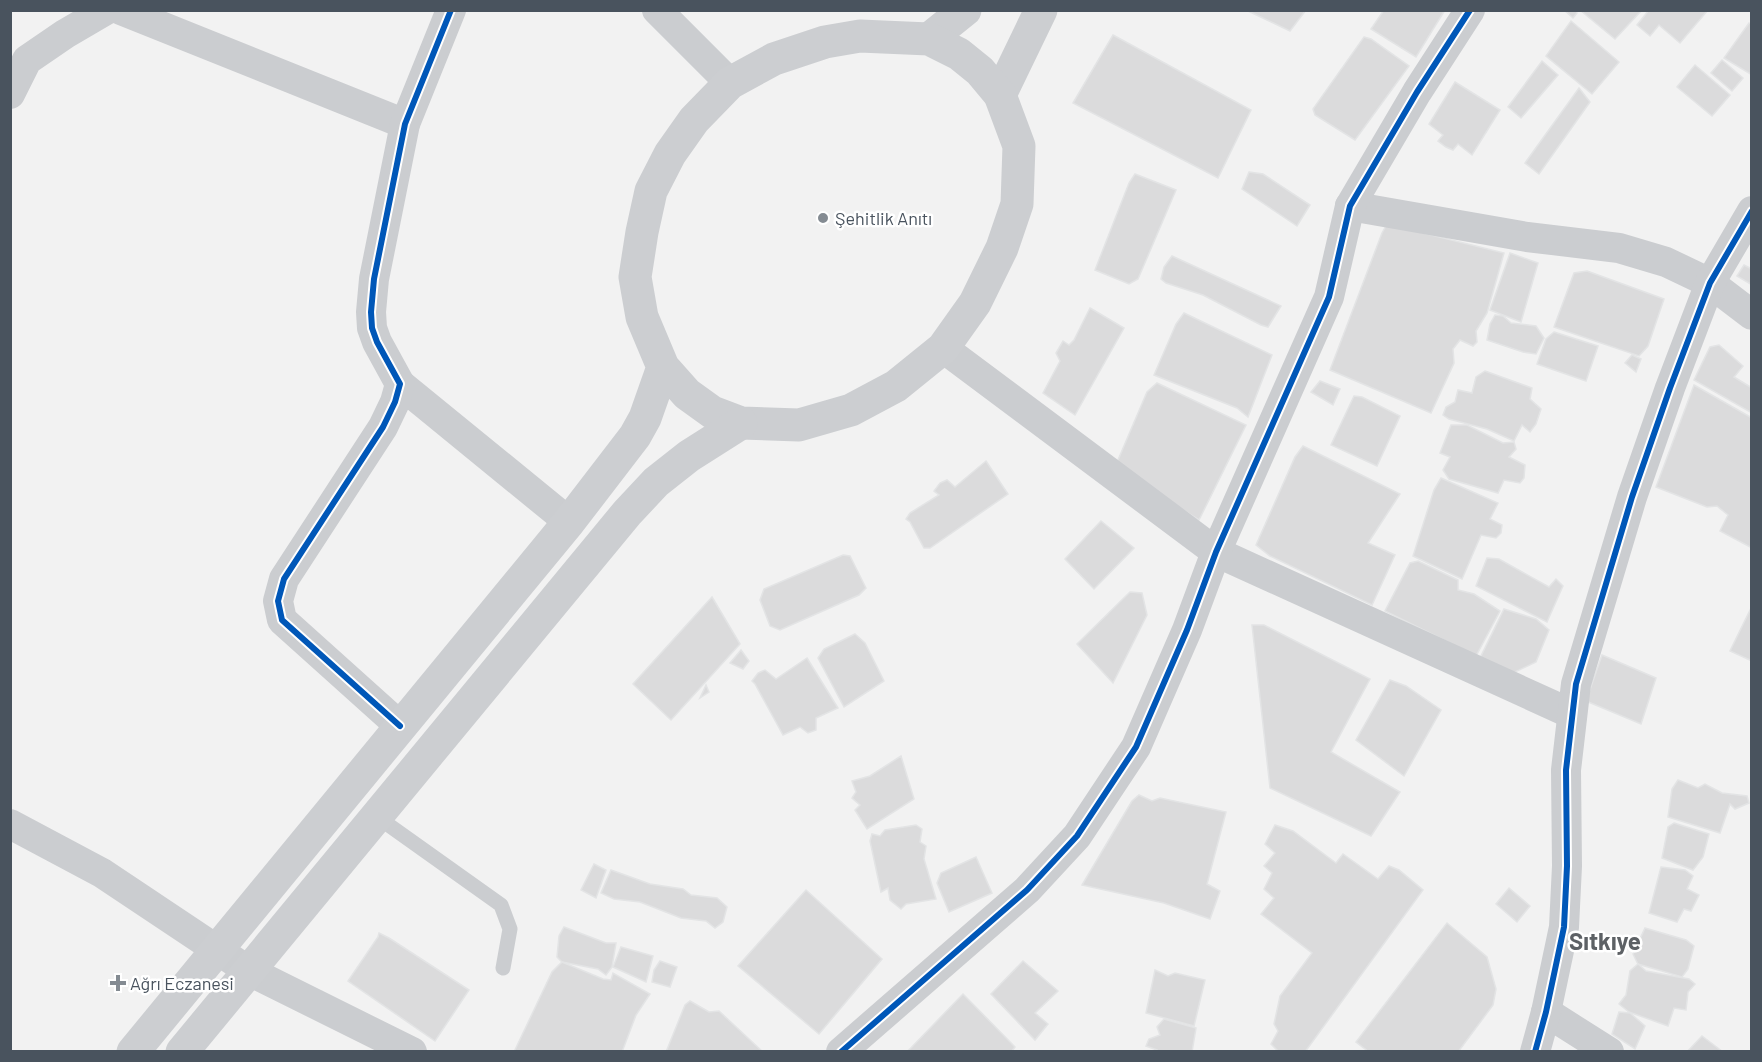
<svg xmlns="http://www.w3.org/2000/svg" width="1762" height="1062" font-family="Barlow,sans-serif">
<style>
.building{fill:#dbdbdc;stroke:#e3e4e5;stroke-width:1.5}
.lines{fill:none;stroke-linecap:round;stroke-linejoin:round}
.lane{stroke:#cbcdd0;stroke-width:15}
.street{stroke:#cbcdd0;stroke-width:30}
.secondary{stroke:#ccced1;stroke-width:33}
.cycleway-casing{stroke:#fff;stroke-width:10}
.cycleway{stroke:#0057b8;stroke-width:6}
.poi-dot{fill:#848b92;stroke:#fff;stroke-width:2}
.labels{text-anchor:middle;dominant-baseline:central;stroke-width:5;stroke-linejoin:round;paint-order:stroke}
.poi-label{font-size:18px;fill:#49535e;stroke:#fff;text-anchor:start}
.district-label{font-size:24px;font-weight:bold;fill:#5d6165;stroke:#fff}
</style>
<rect width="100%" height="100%" fill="#f2f2f2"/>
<g class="building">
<path d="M1246 10H1306L1290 31Z"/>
<path d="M1384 10H1445L1416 57 1371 29Z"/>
<path d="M1564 10H1576L1577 13 1573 18Z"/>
<path d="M1580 10H1642L1615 39Z"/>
<path d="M1649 10H1708L1680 43 1659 25 1650 36 1637 25Z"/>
<path d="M1571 21 1619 62 1592 94 1546 56Z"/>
<path d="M1749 23 1752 25V75L1724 58Z"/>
<path d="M1113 35 1251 110 1218 178 1073 103Z"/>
<path d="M1364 37 1371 39 1409 66 1355 140 1315 115 1313 109Z"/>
<path d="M1722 60 1743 78 1732 91 1711 73Z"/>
<path d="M1542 61 1558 75 1521 118 1508 107Z"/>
<path d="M1695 65 1730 95 1712 116 1677 87Z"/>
<path d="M1455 82 1500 110 1472 155 1458 144 1453 150 1446 147 1438 141 1443 135 1429 124Z"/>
<path d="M1579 88 1590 102 1539 174 1525 163Z"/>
<path d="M1249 172 1263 174 1310 205 1297 226 1242 189Z"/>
<path d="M1135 174 1176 190 1138 279 1129 284 1095 270 1129 183Z"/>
<path d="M1387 224 1504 253 1487 313 1476 331 1477 342 1473 346 1460 340 1453 349 1454 363 1431 413 1330 370 1382 233Z"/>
<path d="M1510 253 1538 263 1521 322 1490 310Z"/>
<path d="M1172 256 1281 306 1268 327 1261 325 1203 295 1166 283 1161 279 1164 267Z"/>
<path d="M1744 265 1752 269V285L1737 276Z"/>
<path d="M1587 271 1664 299 1648 346 1639 356 1554 327 1574 273Z"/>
<path d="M1090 308 1124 328 1075 415 1043 393 1060 361 1056 353 1063 341 1069 345 1074 340Z"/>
<path d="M1184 313 1272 355 1248 417 1237 408 1154 375 1176 324Z"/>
<path d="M1495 315 1503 316 1511 323 1536 326 1544 338 1536 354 1523 352 1487 340 1490 324Z"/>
<path d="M1554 332 1598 346 1586 381 1537 364 1546 339Z"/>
<path d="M1719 345 1743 366 1734 377 1752 388V413L1694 380 1710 347Z"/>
<path d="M1632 355 1641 359 1636 372 1625 363Z"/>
<path d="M1485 371 1532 388 1530 399 1541 409 1536 424 1530 432 1522 425 1514 441 1487 429 1449 419 1443 415 1446 407 1455 402 1458 390 1472 393 1476 377Z"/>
<path d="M1320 381 1340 389 1333 405 1311 392Z"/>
<path d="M1157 383 1246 425 1199 520 1115 467 1147 392Z"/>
<path d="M1694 385 1752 418V548L1720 531 1728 515 1717 506 1707 507 1656 487Z"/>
<path d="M1354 396 1362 397 1400 416 1377 466 1331 445Z"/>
<path d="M1451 425H1467L1503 443 1514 442 1516 449 1509 457 1525 465 1524 478 1520 483 1504 480 1498 493 1449 479 1443 470 1450 457 1440 453Z"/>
<path d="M1303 446 1400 494 1368 543 1395 555 1372 605 1270 556 1256 545 1295 457Z"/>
<path d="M986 461 1008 494 930 548H924L910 522 906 519 910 513 939 495 934 491 940 483 947 480 955 487Z"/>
<path d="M1441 478 1498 503 1490 519 1502 525 1501 533 1496 538 1481 535 1462 579 1413 556 1434 490Z"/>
<path d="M1101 521 1134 548 1094 589 1065 559Z"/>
<path d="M843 555 850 556 866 588 859 595 780 630 770 626 760 600 764 589Z"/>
<path d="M1487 558 1499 559 1549 587 1556 579 1563 586 1547 622 1476 586Z"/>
<path d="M1418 561 1458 580V590L1474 594 1500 611 1476 656 1385 611 1410 563Z"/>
<path d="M1130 592 1142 593 1147 615 1113 683 1077 644Z"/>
<path d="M712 597 740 644 671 720 633 684Z"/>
<path d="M1752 606V661L1730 651Z"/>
<path d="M1504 609 1536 619 1549 630 1536 662 1513 673 1480 658Z"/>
<path d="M1252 625H1264L1370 679 1331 752 1400 792 1371 836 1270 788Z"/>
<path d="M855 634 865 643 884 681 844 707 818 658 824 649Z"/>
<path d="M741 650 749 661 743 669 730 663Z"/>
<path d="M1602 655 1656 678 1641 724 1586 701Z"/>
<path d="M807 658 838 708 816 718V730L808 733 800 727 783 735 755 684 752 681 758 673 765 670 776 679Z"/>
<path d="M1390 680 1406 686 1441 710 1404 776 1356 740Z"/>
<path d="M706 685 709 692 700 698Z"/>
<path d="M901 756 914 799 867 829 855 810 860 805 852 798 856 792 852 781 870 776Z"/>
<path d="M1678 780 1698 788 1705 784 1722 793 1747 796 1749 803 1735 809 1730 804 1720 833 1668 817 1672 789Z"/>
<path d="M1139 795 1152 801 1160 798 1226 812 1207 884 1220 891 1210 919 1164 903 1082 885 1132 801Z"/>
<path d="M1674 823 1709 834 1703 857 1693 870 1662 858 1668 827Z"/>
<path d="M916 825 922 829 920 842 926 846 924 859 936 899 906 904 901 909 890 900 888 888 881 892 870 841 872 834 880 836 885 830Z"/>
<path d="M1275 825 1293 831 1336 863 1343 854 1378 879 1389 866 1399 870 1423 890 1305 1052H1279L1271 1044 1278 1031 1274 1024 1280 996 1312 953 1261 914 1274 898 1264 889 1272 873 1264 866 1275 853 1265 844Z"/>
<path d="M976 857 992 893 949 912 937 883 941 873Z"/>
<path d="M594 864 606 870 596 898 581 890Z"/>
<path d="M1661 867 1685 870 1693 876 1687 889 1699 895 1691 911 1684 909 1677 922 1649 913Z"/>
<path d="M611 870 650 884 683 889 691 895 717 898 727 907 723 922 715 928 706 921 681 918 640 902 614 899 601 893Z"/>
<path d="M1509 888 1530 906 1517 922 1496 904Z"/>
<path d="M806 890 882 959 819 1034 738 966Z"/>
<path d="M1447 923 1487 957 1496 989 1493 1005 1458 1052H1369L1356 1042Z"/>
<path d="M564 927 606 943H616L612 967 606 975 598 969 562 962 557 957 559 936Z"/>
<path d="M1645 928 1686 940 1694 946 1688 969 1682 977 1638 964 1633 954Z"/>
<path d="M379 933 389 938 469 990 435 1041 348 981 378 937Z"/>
<path d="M621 947 653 956 646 982 613 967Z"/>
<path d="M660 961 677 967 670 987 652 982 654 970Z"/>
<path d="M1023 961 1058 991 1035 1013 1048 1024 1035 1040 991 994Z"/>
<path d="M562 962 603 979 611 980 613 973 650 994 636 1015 622 1052H514L552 972Z"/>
<path d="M1638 964 1646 971 1689 979 1695 984 1688 992 1686 1010 1674 1008 1668 1026 1629 1012 1619 1004 1626 995 1630 971Z"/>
<path d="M1155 970 1168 976 1175 973 1205 980 1194 1026 1146 1013Z"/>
<path d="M963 994 1015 1047 1011 1052H907Z"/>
<path d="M690 1001 709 1012 719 1011 763 1052H666L685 1005Z"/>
<path d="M1619 1012 1630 1013 1645 1026 1635 1049 1612 1034Z"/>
<path d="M1164 1019 1196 1028 1192 1052H1156L1157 1050 1146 1046 1149 1039 1160 1035 1157 1027Z"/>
<path d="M1702 1036 1723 1052H1687Z"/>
</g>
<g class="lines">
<path class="lane" d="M376 816 501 905 510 929 503 968"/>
<g class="street">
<path d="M121 10 405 124"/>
<path d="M657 10 730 83"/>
<path d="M10 94 27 60 65 34 106 10"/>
<path d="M1350 206 1527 237 1619 248 1666 262 1710 283 1752 315"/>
<path d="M943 348 1216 552 1572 714"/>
<path d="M400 384 569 522"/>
<path d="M400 726 282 620 278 601 284 579 383 427 395 402 400 384 377 342 372 328 371 312 374 279 405 124 451 10"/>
<path d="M10 824 102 873 249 971 412 1052"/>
<path d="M1546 1012 1609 1052"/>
<path d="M841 1052 1027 890 1077 836 1136 747 1187 630 1216 552 1329 297 1350 206 1417 92 1470 10"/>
<path d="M1535 1052 1546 1012 1564 927 1567 866 1566 770 1576 684 1632 497 1670 388 1710 283 1752 211"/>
</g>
<g class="secondary">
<path d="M929 39 965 10"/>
<path d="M1000 95 1041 10"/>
<path d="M133 1052 569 522 635 436 645 418 663 367 642 317 635 277 642 232 651 191 670 154 694 120 730 83 774 59 825 42 860 36 929 39 959 54 980 71 1000 95 1019 146 1017 204 1002 248 975 303 943 348 896 386 851 410 799 425 741 423 712 412 687 394 663 367"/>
<path d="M182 1052 627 513 656 482 689 456 741 423"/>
</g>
<defs>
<g id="cycleway">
<path d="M400 726 282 620 278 601 284 579 383 427 395 402 400 384 377 342 372 328 371 312 374 279 405 124 451 10"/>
<path d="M841 1052 1027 890 1077 836 1136 747 1187 630 1216 552 1329 297 1350 206 1417 92 1470 10"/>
<path d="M1535 1052 1546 1012 1564 927 1567 866 1566 770 1576 684 1632 497 1670 388 1710 283 1752 211"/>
</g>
</defs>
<use href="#cycleway" class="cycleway-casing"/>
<use href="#cycleway" class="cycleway"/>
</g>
<g class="poi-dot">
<circle cx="823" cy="218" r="6"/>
<path d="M115 974h6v6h6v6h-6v6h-6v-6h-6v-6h6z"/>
</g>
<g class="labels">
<g class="poi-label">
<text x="835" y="218">Şehitlik Anıtı</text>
<text x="130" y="983">Ağrı Eczanesi</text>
</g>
<g class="district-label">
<text x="1605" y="940">Sıtkıye</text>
</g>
</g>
<rect width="1762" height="1062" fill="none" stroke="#49535e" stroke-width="24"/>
</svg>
